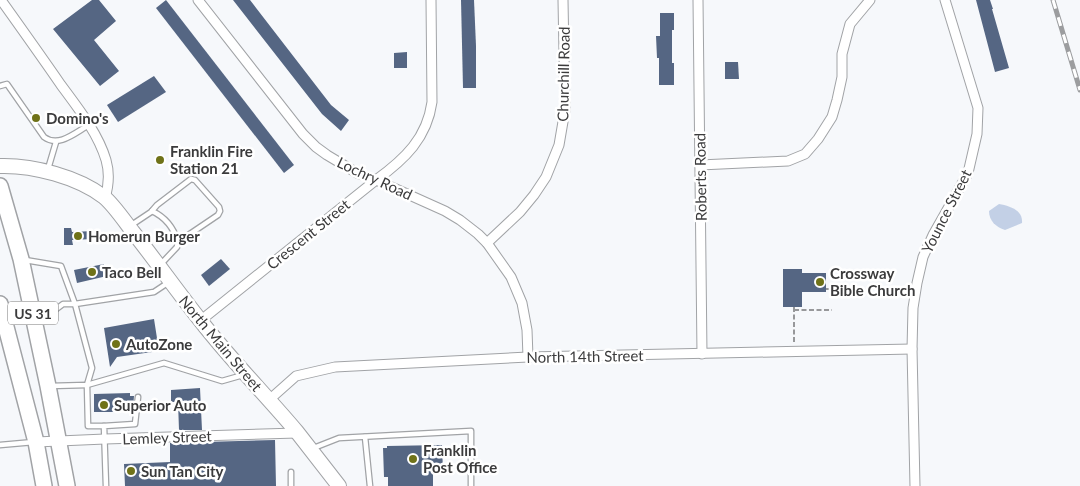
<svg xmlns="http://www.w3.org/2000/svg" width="1080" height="486" font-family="Lato,sans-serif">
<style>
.green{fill:#c3d0e6}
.building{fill:#556683}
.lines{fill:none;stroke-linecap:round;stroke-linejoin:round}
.lane-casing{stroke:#a1a3a6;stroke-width:7}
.street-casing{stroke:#a1a3a6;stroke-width:11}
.secondary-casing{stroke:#a1a3a6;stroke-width:16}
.primary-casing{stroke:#a1a3a6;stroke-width:18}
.path{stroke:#97989a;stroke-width:2;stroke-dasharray:5 2.5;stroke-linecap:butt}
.lane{stroke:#fff;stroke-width:4.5}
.street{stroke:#fff;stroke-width:9}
.secondary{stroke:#fff;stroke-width:14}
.primary{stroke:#fff;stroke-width:15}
.rail-casing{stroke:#9c9d9f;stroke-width:5}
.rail{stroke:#fff;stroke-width:3;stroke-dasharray:9;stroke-linecap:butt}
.poi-dot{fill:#6f7218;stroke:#fff;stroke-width:2}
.labels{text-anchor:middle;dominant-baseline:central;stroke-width:5;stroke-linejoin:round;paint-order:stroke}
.shield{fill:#fff;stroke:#767676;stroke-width:1}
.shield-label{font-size:14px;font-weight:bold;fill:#3b3b3c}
.street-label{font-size:15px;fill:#3b3b3c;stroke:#fff}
.poi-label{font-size:15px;font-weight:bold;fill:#3b3b3c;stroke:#fff;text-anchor:start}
</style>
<rect width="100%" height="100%" fill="#f6f8fb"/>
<path class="green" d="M999 204C1010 206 1023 210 1022 223L1005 230C996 227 989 221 989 211Z"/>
<g class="building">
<path d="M92 0H99L116 21 94 40 119 71 100 86 53 29Z"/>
<path d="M166 0 294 165 284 173 156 8Z"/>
<path d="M233 0H250L331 105 349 120 341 131 322 114Z"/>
<path d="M461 0H474L476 46V88H463Z"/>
<path d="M976 0H990L993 9H992L1009 68 995 72Z"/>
<path d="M660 13H674V30H672V63H674V85H659V58H657L656 36H660Z"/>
<path d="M407 52V68H394V53Z"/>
<path d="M725 62H738L739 79H725Z"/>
<path d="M154 76 166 92 118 122 107 105Z"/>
<path d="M64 228H71L72 232 93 231V239L72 240 73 245H64Z"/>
<path d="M221 259 230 269 209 286 201 275Z"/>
<path d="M104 264V265H106L109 274 106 275 107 276 77 283 74 270Z"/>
<path d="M783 269H802V273H826V292H802V307H783Z"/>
<path d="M154 319 159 351 117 357 110 367 104 328Z"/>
<path d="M200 388 202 430H179L178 402H171V390Z"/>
<path d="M130 393V396H134L133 408H130V412H94V394Z"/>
<path d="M275 440 276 486H125L124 464 170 462V443Z"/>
<path d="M442 445 443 471H433V486H388V477H384L383 448H387V446Z"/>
</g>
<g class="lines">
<defs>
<g id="lane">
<path d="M0 86 7 84 44 137C59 148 76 132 89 125"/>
<path d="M48 169 56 142"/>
<path d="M152 211C165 217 174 229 178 242"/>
<path d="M130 226 151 212 157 205 191 179 195 180 219 207 220 211 218 215 178 242 177 247 161 264"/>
<path d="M25 260 61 266 75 304H63L38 323"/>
<path d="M50 386 87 385 164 363 222 381 243 375"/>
<path d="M104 426H88L87 385 92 368 75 304 154 292 169 282"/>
<path d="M365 437 370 486"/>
<path d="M0 445 34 442"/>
<path d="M311 449 339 438 471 431V486"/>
<path d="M291 472V486"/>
<path d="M106 486 104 426 135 424 138 397"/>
</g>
<g id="street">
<path d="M1 0C21 28 41 56 61 85 78 108 98 133 106 160 110 174 109 185 105 198"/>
<path d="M198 0 303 134 316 147 327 155 357 173 376 180 445 211 460 220 478 234 487 243 511 277 522 303 527 330 528 357"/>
<path d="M698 0 702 354"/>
<path d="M700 165 788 161 805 154 818 139 832 117 837 100 842 77V54L850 24 870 0"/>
<path d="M487 243 520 212 534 195 546 177 559 145 565 110 563 0"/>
<path d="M200 321 376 180C405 159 427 138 432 102L431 0"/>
<path d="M269 400 296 376 335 367 528 357 912 349"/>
<path d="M36 442 105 439 297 433"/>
<path d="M915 486 912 349 913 308 917 283 923 257 933 235 968 173 977 134 978 108 945 0"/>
</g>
<path id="secondary" d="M0 166C33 165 78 177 104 197 113 204 126 223 133 232 156 261 177 291 200 320 230 359 265 394 297 432 311 450 325 468 339 486"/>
<g id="primary">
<path d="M0 186 21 259 48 386 67 486"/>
<path d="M0 304 36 442 44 486"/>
</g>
</defs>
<use href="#lane" class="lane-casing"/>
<use href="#street" class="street-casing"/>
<use href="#secondary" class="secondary-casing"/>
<use href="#primary" class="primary-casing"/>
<g class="path">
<path d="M826 289H832"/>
<path d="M794 310H832"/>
<path d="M794 342V307"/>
</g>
<use href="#lane" class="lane"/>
<use href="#street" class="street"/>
<use href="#secondary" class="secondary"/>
<use href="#primary" class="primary"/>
<defs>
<path id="rail" d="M1053 0 1080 90"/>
</defs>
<use href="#rail" class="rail-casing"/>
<use href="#rail" class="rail"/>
</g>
<g class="poi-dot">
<circle cx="36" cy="118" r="5"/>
<circle cx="160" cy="160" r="5"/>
<circle cx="78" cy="236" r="5"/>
<circle cx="92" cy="272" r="5"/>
<circle cx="820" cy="282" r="5"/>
<circle cx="116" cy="344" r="5"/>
<circle cx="104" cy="405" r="5"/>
<circle cx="413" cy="459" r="5"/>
<circle cx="131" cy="471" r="5"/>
</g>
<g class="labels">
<rect class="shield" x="8" y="301.5" width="50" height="23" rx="4"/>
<g class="shield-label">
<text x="33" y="313">US 31</text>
</g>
<g class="street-label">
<text transform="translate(563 74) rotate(-89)">Churchill Road</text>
<text transform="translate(700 177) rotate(-91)">Roberts Road</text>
<text transform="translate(375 178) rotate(25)">Lochry Road</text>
<text transform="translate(946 211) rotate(-63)">Younce Street</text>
<text transform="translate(308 234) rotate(-39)">Crescent Street</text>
<text transform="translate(221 343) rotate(50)">North Main Street</text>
<text transform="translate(585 356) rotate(-1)">North 14th Street</text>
<text transform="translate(167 437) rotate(-2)">Lemley Street</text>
</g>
<g class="poi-label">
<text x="46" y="118">Domino's</text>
<text x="170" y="151">Franklin Fire<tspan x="170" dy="17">Station 21</tspan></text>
<text x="88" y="236">Homerun Burger</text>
<text x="102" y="272">Taco Bell</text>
<text x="830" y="273">Crossway<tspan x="830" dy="17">Bible Church</tspan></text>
<text x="126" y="344">AutoZone</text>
<text x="114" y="405">Superior Auto</text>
<text x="423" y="450">Franklin<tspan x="423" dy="17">Post Office</tspan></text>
<text x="141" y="471">Sun Tan City</text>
</g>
</g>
</svg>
